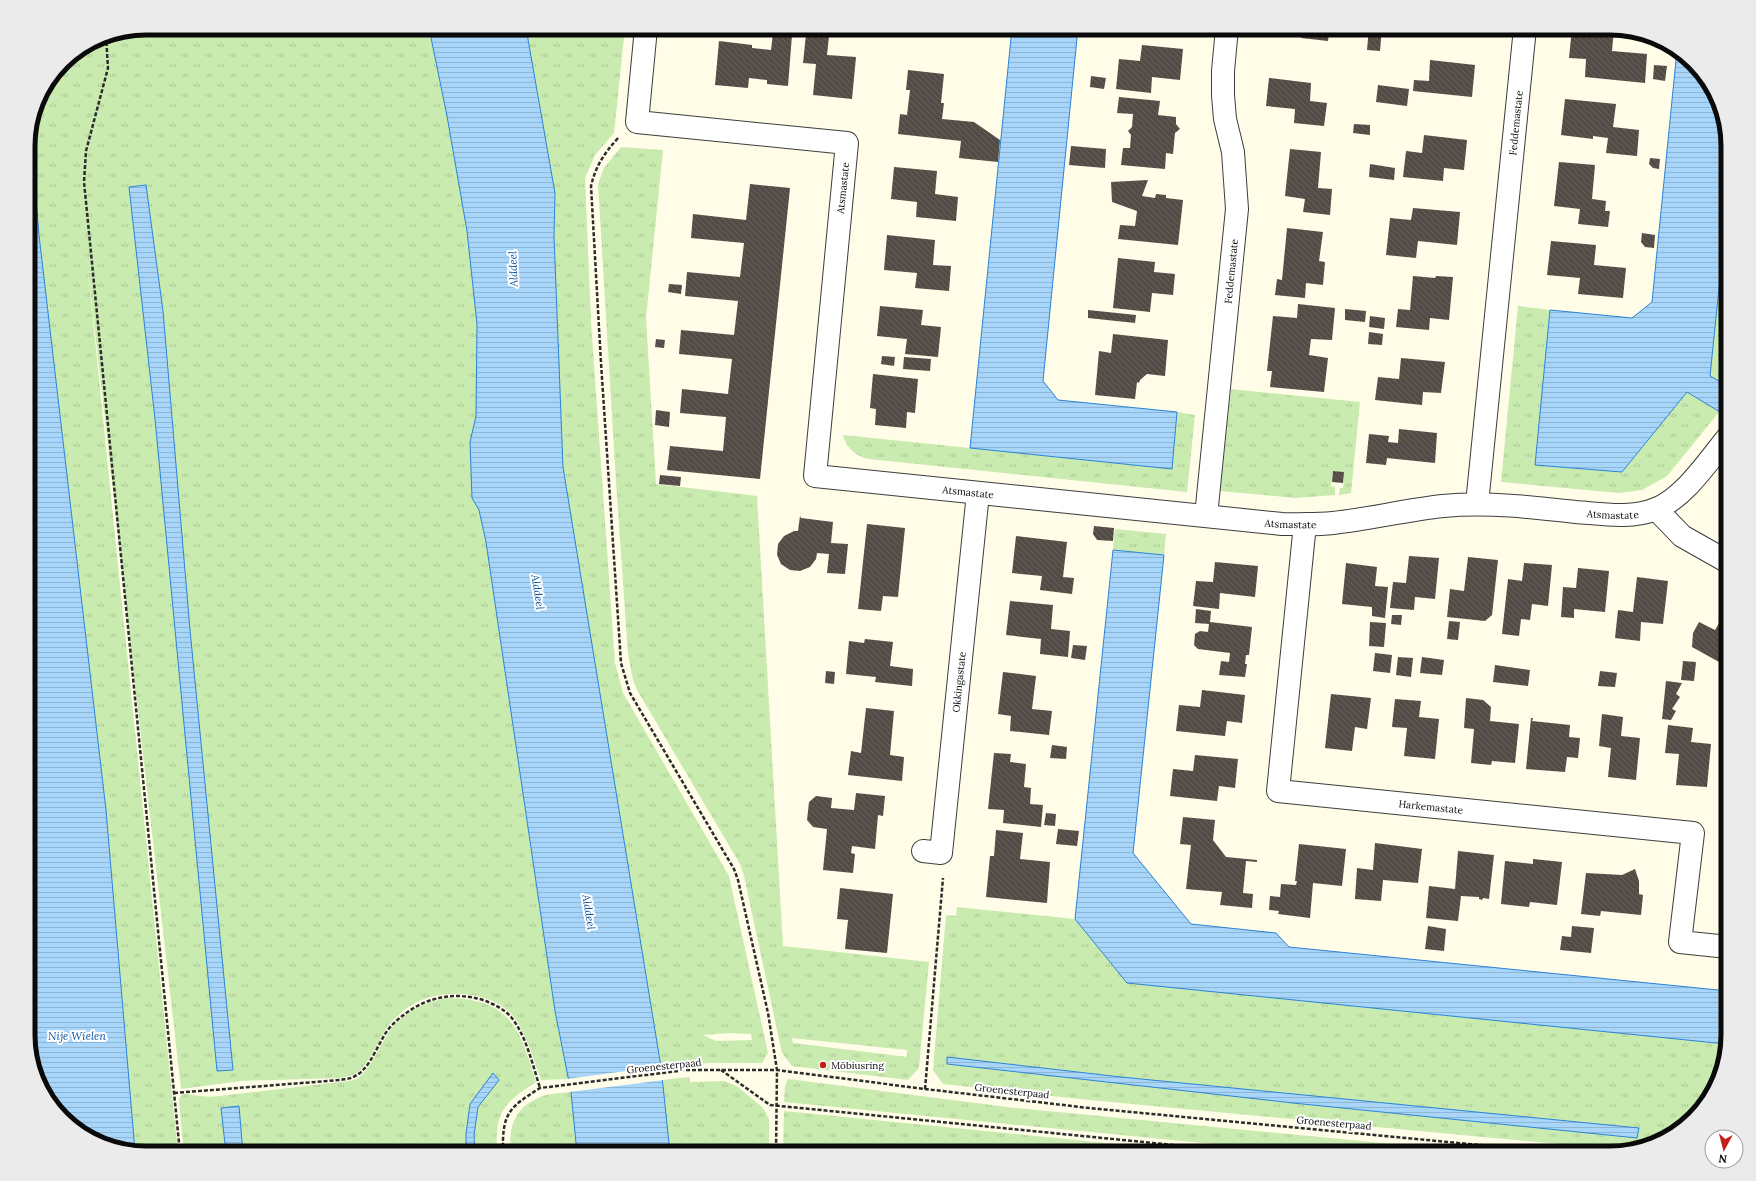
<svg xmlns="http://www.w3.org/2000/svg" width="1756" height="1181" font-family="Lora,serif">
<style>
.grass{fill:url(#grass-tufts);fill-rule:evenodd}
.water{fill:url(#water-rules);stroke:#2b83d6}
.pier{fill:#fffce7}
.building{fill:url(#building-back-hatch)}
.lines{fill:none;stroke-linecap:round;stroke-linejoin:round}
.minor-casing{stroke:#3d3d3d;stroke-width:24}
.path{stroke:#2c2c2c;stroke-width:2.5;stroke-dasharray:4 2;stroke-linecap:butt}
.minor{stroke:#fff;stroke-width:22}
.poi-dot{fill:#c2211b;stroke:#fff;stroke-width:1.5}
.labels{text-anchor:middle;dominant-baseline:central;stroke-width:4;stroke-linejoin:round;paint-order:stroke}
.street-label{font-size:10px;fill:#0a0a0a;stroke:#fff}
.poi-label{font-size:10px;fill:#0a0a0a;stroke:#fff;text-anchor:start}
.water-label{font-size:11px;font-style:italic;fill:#0d55a2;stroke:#fff}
.rim{fill:none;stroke:#0a0a0a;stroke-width:5}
</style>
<defs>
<pattern id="grass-tufts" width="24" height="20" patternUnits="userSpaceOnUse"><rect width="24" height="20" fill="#c9ebaf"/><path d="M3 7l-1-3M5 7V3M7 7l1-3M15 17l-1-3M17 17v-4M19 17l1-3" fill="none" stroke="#abc895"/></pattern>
<pattern id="water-rules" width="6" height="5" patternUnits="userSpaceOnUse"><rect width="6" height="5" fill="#a8d5fa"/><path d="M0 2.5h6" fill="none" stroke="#8fb6d5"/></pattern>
<pattern id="building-back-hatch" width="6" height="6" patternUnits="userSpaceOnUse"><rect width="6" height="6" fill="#534c46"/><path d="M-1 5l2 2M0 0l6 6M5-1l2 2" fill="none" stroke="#67615c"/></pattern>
</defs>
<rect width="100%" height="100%" fill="#fffce7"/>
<g class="grass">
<path d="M146 28H429L447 116 467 231 477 324 476 416 470 442 472 498 479 510 486 542 555 1011 569 1079 541 1080C534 1061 526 1032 513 1016 489 987 429 987 402 1012 397 1016 391 1022 387 1027 379 1040 368 1067 355 1074 350 1076 344 1077 340 1078L241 1081 181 1089 87 261 178 1153H146L135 1151 106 810 39 235 31 142 46 97 73 56 101 37ZM146 185 163 311 190 630 233 1070H217L155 419 129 188Z"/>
<path d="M526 28H625L614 133 595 155 585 178 591 322 615 663 623 693 729 876 768 1053 762 1063H709L661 1067 563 467 554 236 555 193ZM730 1033 751 1034 752 1040 716 1041 703 1035Z"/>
<path d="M621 147 663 150 646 318 656 484 757 496 783 946 929 962 919 1068 908 1080 792 1066 782 1053 744 876 740 864 637 690 633 680 628 654 616 482 598 184 604 168ZM792 1038 907 1050V1057L793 1043Z"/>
<path d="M1728 201V386L1710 376Z"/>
<path d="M1518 306 1550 310 1535 465 1622 472 1687 392 1719 412 1667 476 1642 490 1619 493 1501 482Z"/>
<path d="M1231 389 1360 402 1351 493 1339 495 1340 488H1343L1344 472 1333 471 1331 486 1335 487V495L1296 498 1220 491Z"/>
<path d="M1177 412 1195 415 1187 492 869 459C857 457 846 448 843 435L1172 469Z"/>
<path d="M1115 529 1166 534 1164 555 1113 550Z"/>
<path d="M957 907 1075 919 1127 983 1726 1044 1722 1073 1708 1101 1662 1141 1622 1150 1079 1099 943 1084 933 1070 946 915 956 916ZM947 1057 1121 1077 1639 1128 1637 1138 1293 1103 947 1064Z"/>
<path d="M447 998C511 999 519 1027 536 1082 502 1104 495 1112 497 1153H475L474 1135 478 1107 499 1080 493 1073 466 1134V1153H243L239 1106 221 1108 226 1153H184L179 1102C179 1098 180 1096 184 1094L210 1097 340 1082C345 1081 351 1081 356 1079 371 1071 381 1042 391 1029 405 1011 426 1002 447 998Z"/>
<path d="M690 1077V1082L725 1081 738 1087 763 1108 769 1119V1153H670L662 1080Z"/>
<path d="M788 1079 1015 1108 1486 1153H1304L784 1102 785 1086Z"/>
<path d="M571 1092 577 1153H511C508 1126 515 1106 543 1096 552 1093 562 1093 571 1092Z"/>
<path d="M784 1111 1206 1153H783Z"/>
</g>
<g class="water">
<path d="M429 28H526L555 193 554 236 563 467 661 1067 670 1153H577L571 1092 555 1011 486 542 479 510 472 498 470 442 476 416 477 324 467 231 447 116Z"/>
<path d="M1003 28H1078L1043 381 1058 400 1177 412 1172 469 970 448 1011 38Z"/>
<path d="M1677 50 1716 94 1728 146V201L1710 376 1728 386V417L1687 392 1622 472 1535 465 1550 310 1632 318 1652 302Z"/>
<path d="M73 56 46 97 31 142 39 235 106 810 135 1151 108 1147 80 1133 44 1094 28 1042V139L37 101 63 62Z"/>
<path d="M146 185 163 311 190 630 233 1070 217 1071 155 419 129 187Z"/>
<path d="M1113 550 1164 555 1133 853 1191 924 1276 933 1289 947 1728 991V1035L1726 1044 1127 983 1075 919Z"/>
<path d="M947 1057 1121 1077 1639 1128 1637 1138 1293 1103 947 1064Z"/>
<path d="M493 1073 499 1080 478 1107 474 1135 475 1153H466V1134L470 1104Z"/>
<path d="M239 1106 243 1153H226L221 1108Z"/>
</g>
<path class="pier" d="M663 1066 664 1080 569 1092 567 1079Z"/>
<g class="building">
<path d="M1302 28H1330L1328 41 1301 38Z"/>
<path d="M1369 28H1382L1380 51 1367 50Z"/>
<path d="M1405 28H1423L1422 31Z"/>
<path d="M1572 28 1614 29 1612 51 1647 54 1645 83 1585 77 1586 59 1569 58Z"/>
<path d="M773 33 792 35 788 86 767 84V80L749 78 748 88 715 85 719 41 752 45V48L771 50Z"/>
<path d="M806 34 829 36 827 55 856 57 852 99 813 95 816 64 803 63Z"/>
<path d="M1142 45 1183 49 1180 80 1152 77 1151 93 1116 89 1119 59 1140 61Z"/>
<path d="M1430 60 1475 65 1472 97 1413 91 1414 80 1429 81Z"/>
<path d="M1654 65 1667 66 1665 81 1653 79Z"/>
<path d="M908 70 944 74 941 103H944L942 119 974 122 1000 140 998 162 959 158 961 141 898 134 900 114 907 115 910 90H906Z"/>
<path d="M1091 76 1106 78 1104 89 1090 87Z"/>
<path d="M1269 78 1311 83 1310 101 1327 103 1324 126 1294 123 1295 109 1266 106Z"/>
<path d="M1378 85 1409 89 1407 106 1376 102Z"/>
<path d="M1119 97 1160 101 1158 115 1176 117V124L1180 129 1175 133 1173 154 1166 153 1165 169 1121 165 1123 148H1130L1131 135 1128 131 1132 127 1133 114 1117 113Z"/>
<path d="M1565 99 1616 104 1613 127 1639 130 1637 156 1606 153 1608 138 1593 136V139L1561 135Z"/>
<path d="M1354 124 1370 125V135L1353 133Z"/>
<path d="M1424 135 1467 140 1464 170 1444 168 1443 181 1403 177 1406 151 1422 153Z"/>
<path d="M1071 146 1106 149 1105 168 1069 165Z"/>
<path d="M1290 149 1321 152 1318 188 1332 189 1330 215 1303 212 1305 199 1285 196Z"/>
<path d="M1650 158 1660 159 1659 169 1653 168 1649 164Z"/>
<path d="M1559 162 1595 165 1592 199 1606 201 1605 211H1610L1608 227 1578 224 1580 209 1554 206Z"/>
<path d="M1370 164 1395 168 1394 180 1369 177Z"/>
<path d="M894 167 937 171 935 194 958 197 956 221 916 217 917 202 891 199Z"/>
<path d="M1148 180 1142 196 1155 198 1156 194 1166 195V198L1183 200 1178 245 1118 239 1120 225 1135 226 1137 211 1112 202 1111 182Z"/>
<path d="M750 184 790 188 760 479 667 470 670 446 723 451 726 417 680 413 682 389 728 394 732 359 679 354 681 330 734 335 738 301 685 296 687 272 740 277 744 243 691 238 693 214 746 220Z"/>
<path d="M1413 208 1460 212 1457 245 1418 241 1416 258 1386 255 1390 218 1411 220Z"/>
<path d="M1287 228 1323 232 1319 261 1325 262 1323 285 1306 283 1305 298 1275 295 1277 279 1282 280Z"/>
<path d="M1642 233 1655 235 1654 248 1645 247 1641 242Z"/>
<path d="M887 235 935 240 933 265 951 266 949 291 915 288 917 273 884 270Z"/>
<path d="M1551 241 1596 245 1594 265 1626 268 1623 298 1578 294 1580 278 1547 275Z"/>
<path d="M1118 258 1155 262 1154 272 1175 274 1173 295 1152 293 1150 312 1113 308Z"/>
<path d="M1413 276 1435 278 1436 276 1453 277 1449 320 1430 318 1429 330 1396 327 1398 309 1410 310Z"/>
<path d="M669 284 682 285 681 294 668 292Z"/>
<path d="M1298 304 1335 308 1332 340 1311 339 1309 355 1328 358 1324 392 1270 387 1272 371H1267L1273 316 1297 318Z"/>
<path d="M880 306 923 310 921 325 941 327 938 357 905 354 907 339 877 336Z"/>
<path d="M1345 309 1366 311 1365 322 1345 320Z"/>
<path d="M1088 310 1136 315 1135 323 1088 318Z"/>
<path d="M1370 316 1385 318 1384 329 1369 327Z"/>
<path d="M1369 332 1383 334 1382 345 1368 344Z"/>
<path d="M1113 334 1168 340 1165 376 1147 374 1140 380 1139 383 1137 382 1135 399 1095 395 1099 351 1111 353Z"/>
<path d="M656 339 665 340 664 348 655 347Z"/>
<path d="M882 356 895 357 894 366 881 364Z"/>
<path d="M904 357 931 359 930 371 903 369Z"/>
<path d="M1401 358 1445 362 1441 393 1423 392 1422 405 1375 400 1378 377 1399 379Z"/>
<path d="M873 374 918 379 915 413 907 412 906 428 875 425 876 409 870 408Z"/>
<path d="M656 410 670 412 669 427 655 425Z"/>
<path d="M1399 429 1437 433 1435 463 1387 458 1386 465 1366 463 1369 434 1389 436 1388 442 1398 443Z"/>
<path d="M1333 471 1344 472 1343 483 1332 482Z"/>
<path d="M660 475 681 477 680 486 659 484Z"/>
<path d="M800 516 801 518 833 522 831 543 848 544 845 574 827 573 829 554 817 553 816 559 810 567 800 571 790 570 781 564 777 555 778 544 784 536 794 531H798Z"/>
<path d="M867 524 905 528 898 597 883 596 881 611 858 609Z"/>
<path d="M1094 526 1114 528 1113 541 1097 540 1093 534Z"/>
<path d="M1016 536 1067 542 1063 577 1074 578 1072 594 1040 590 1042 576 1012 573Z"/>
<path d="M1409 556 1439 558 1435 599 1415 597 1414 610 1390 608 1393 582 1406 583Z"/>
<path d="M1468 557 1498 560 1492 615 1485 621 1447 617 1450 589 1464 591Z"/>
<path d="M1215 562 1258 566 1255 597 1220 593 1219 609 1193 606 1196 581 1213 582Z"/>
<path d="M1346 563 1377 567 1375 586 1388 587 1385 618 1372 616V607L1342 604Z"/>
<path d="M1524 563 1552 565 1548 606 1532 604 1530 620 1521 619 1519 636 1502 634 1508 579 1522 581Z"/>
<path d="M1578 568 1609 571 1605 612 1574 609V618L1561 617 1563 587 1576 588Z"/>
<path d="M1637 577 1668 581 1663 624 1641 622 1640 641 1615 638 1618 610 1633 612Z"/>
<path d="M1010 601 1053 605 1051 629 1070 631 1068 657 1040 654 1041 639 1006 635Z"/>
<path d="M1196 609 1211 611 1210 622 1252 627 1249 655H1246L1245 664H1247L1245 677 1219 675 1221 661 1229 662 1230 653 1198 649 1194 645 1195 634 1200 631 1208 632 1209 624 1195 623Z"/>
<path d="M1725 613 1728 615V651L1726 650 1719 662 1692 647 1693 633 1699 622 1715 630Z"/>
<path d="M1392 615H1402L1401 625 1391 624Z"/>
<path d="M1449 621 1460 622 1458 640 1447 639Z"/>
<path d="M1370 622 1386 623 1384 647 1369 646Z"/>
<path d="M865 639 893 642 890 666 913 669 912 686 875 682 876 677 846 674 849 641 864 643Z"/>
<path d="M1073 645 1087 646 1085 660 1071 658Z"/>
<path d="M1375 653 1392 655 1390 673 1373 671Z"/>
<path d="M1398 657 1413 658 1411 677 1396 675Z"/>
<path d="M1422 657 1444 660 1442 675 1420 673Z"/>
<path d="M1683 661 1696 662 1694 681 1681 680Z"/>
<path d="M1495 665 1530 670 1528 686 1493 682Z"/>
<path d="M826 671 835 672 834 684 825 683Z"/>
<path d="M1600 671 1617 673 1615 687 1598 686Z"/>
<path d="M1003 672 1036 676 1032 709 1052 711 1049 735 1010 731 1011 716 998 714Z"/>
<path d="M1666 681 1682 683 1676 694 1680 697 1672 709 1676 711 1671 720 1662 719Z"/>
<path d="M1202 690 1245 695 1242 723 1227 721 1225 736 1176 731 1179 705 1200 707Z"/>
<path d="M1331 694 1371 698 1367 729 1355 727 1352 751 1325 748Z"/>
<path d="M1466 698 1483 700 1491 707 1490 721 1519 724 1515 763 1492 761 1491 765 1471 763 1474 729 1464 728Z"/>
<path d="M1395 699 1421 701 1419 717 1439 719 1435 759 1404 756 1407 728 1392 727Z"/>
<path d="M866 708 894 711 890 755 904 757 902 781 848 775 851 751 861 753Z"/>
<path d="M1602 714 1623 717 1621 736 1640 738 1636 780 1608 777 1611 748 1599 746Z"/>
<path d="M1531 718H1533L1532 721 1570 725 1569 737 1580 738 1578 758 1567 757 1565 772 1526 769Z"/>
<path d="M1668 725 1693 728 1691 742 1711 744 1707 787 1676 785 1679 754 1665 753Z"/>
<path d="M1052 745 1067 747 1066 759 1050 758Z"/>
<path d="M994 753 1011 754 1010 762 1026 764 1024 787 1031 788 1030 804 1043 805 1041 827 1003 823 1004 810 988 809Z"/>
<path d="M1195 755 1238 759 1235 788 1219 786 1217 801 1170 796 1173 769 1193 771Z"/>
<path d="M856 793 885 796 883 816 878 815 875 849 852 846 851 853 855 854 853 873 823 870 827 829 813 827 807 820 809 802 816 796 832 798 831 808 854 810Z"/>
<path d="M1046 813 1056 814 1055 826 1044 825Z"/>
<path d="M1183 817 1215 820 1213 840 1226 857 1257 860V862L1246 861 1243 893 1253 894 1252 908 1220 905 1222 892 1186 889 1191 845 1180 844Z"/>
<path d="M1058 829 1079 831 1077 846 1056 844Z"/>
<path d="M996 830 1023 833 1020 859 1050 862 1047 903 986 897 990 856H994Z"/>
<path d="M1375 843 1422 849 1418 883 1383 880 1381 901 1355 899 1357 868 1373 870Z"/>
<path d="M1299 844 1346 849 1342 886 1313 883 1310 918 1278 914 1279 911 1269 910 1270 896 1280 897 1281 884 1296 885 1297 881H1295Z"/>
<path d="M1458 851 1494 855 1489 899 1483 898 1482 900 1479 899V897L1461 896 1458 921 1426 918 1429 886 1455 889Z"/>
<path d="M1533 859 1562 862 1557 905 1530 902 1529 907 1501 904 1505 861 1533 864Z"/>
<path d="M1635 869 1639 881V894L1643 895 1641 915 1601 911 1600 916 1581 914 1586 873 1622 875Z"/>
<path d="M840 888 893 894 887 953 845 949 848 920 837 919Z"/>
<path d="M1428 926 1446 929 1444 951 1425 949Z"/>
<path d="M1572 926 1594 928 1591 953 1560 950 1562 936 1571 937Z"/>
</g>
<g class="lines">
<defs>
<g id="minor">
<path id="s1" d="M646 28 637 122 847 143 815 476 1282 524C1299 524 1316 525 1333 523 1370 519 1406 510 1443 506 1488 502 1532 507 1576 512 1603 514 1631 519 1656 509 1685 497 1708 461 1728 437"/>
<path id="s2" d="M1477 504 1525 28"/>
<path d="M1656 509 1682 536 1728 562"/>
<path id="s3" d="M1206 516 1237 209 1233 152 1225 119 1223 95V71L1227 28"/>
<path id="s4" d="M1305 524 1278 791 1693 833 1680 942 1728 947"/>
<path id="s5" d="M923 851 941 853 978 493"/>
</g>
</defs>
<use href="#minor" class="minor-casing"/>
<g class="path">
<path d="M106 36 108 68 86 151 84 182 180 1153"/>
<path d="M618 138C604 154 596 165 591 186L601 363 621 663 630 693 734 869 738 880 768 1013 777 1070 776 1153"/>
<path d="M721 1070 770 1105 1254 1153"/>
<path d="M925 1089 943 878"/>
<path d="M174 1093 340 1080C345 1079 351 1079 355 1076 372 1068 379 1038 392 1025 418 999 451 989 486 1001 495 1005 504 1009 511 1017 526 1035 533 1066 540 1088"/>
<path d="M503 1153C502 1114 508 1108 540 1088L686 1070H777L925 1089 1089 1108 1564 1153"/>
</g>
<use href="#minor" class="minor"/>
</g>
<circle class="poi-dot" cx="823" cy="1065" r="4"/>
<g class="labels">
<g class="street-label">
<text stroke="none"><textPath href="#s2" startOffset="383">Feddemastate</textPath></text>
<text transform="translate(843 188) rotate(-84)">Atsmastate</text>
<text stroke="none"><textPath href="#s3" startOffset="246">Feddemastate</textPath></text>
<text stroke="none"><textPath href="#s1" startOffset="794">Atsmastate</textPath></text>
<text stroke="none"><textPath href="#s1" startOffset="1442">Atsmastate</textPath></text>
<text stroke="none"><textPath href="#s1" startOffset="1118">Atsmastate</textPath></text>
<text stroke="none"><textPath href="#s5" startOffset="190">Okkingastate</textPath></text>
<text stroke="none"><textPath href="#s4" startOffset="422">Harkemastate</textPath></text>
<text transform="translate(664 1066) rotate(-6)">Groenesterpaad</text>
<text transform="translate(1012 1091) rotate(6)">Groenesterpaad</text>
<text transform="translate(1334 1123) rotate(5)">Groenesterpaad</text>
</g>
<g class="poi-label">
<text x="831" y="1065">Möbiusring</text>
</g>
<g class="water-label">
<text transform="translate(513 269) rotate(-92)">Alddeel</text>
<text transform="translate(538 592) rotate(81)">Alddeel</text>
<text transform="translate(589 912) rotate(81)">Alddeel</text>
<text x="77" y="1036">Nije Wielen</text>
</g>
</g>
<path d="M0 0H1756V1181H0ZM146 35H1610A111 111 0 0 1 1721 146V1035A111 111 0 0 1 1610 1146H146A111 111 0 0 1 35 1035V146A111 111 0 0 1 146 35Z" fill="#ebebeb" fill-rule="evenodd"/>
<path class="rim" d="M146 35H1610A111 111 0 0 1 1721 146V1035A111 111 0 0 1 1610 1146H146A111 111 0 0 1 35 1035V146A111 111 0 0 1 146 35Z"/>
<g transform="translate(1724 1149) rotate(187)"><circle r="19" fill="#ffffff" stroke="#9d9d9d"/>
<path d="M0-3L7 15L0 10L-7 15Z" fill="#c2211b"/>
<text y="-6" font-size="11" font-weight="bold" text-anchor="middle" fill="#0a0a0a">N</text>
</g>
</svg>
